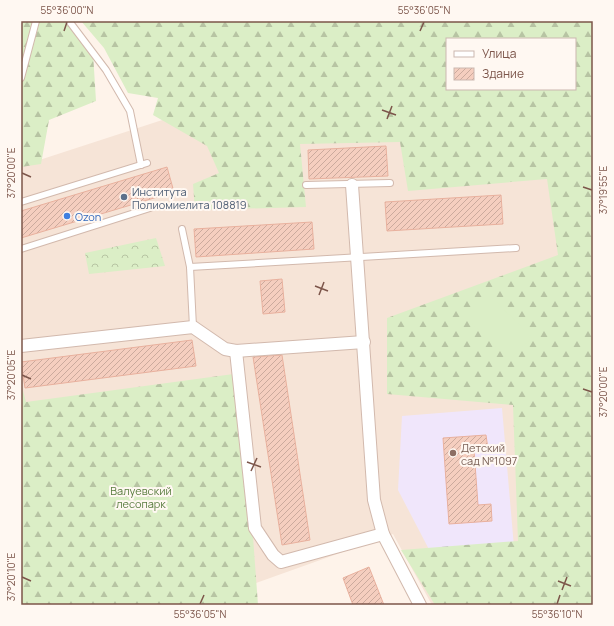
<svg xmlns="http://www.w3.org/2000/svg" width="614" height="626" font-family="Manrope,sans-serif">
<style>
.residential{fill:#f6e4d7}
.education{fill:#f0e6fb}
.forest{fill:url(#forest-firs);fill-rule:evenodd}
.park{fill:url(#park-crowns)}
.pitch{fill:#dbeec6}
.building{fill:url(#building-hatch);stroke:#e9b19e}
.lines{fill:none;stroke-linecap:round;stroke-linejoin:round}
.service-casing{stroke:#d2b9ad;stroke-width:8}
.minor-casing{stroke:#d2b9ad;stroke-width:14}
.service{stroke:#fff;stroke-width:6}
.minor{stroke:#fff;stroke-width:12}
.ticks{fill:none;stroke:#7c554a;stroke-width:1.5}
.service-dot{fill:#5c6f8a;stroke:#fff8f2;stroke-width:1.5}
.shop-dot{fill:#3f7fe0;stroke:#fff8f2;stroke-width:1.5}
.education-dot{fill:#8d6e63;stroke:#fff8f2;stroke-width:1.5}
.labels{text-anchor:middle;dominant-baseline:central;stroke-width:4;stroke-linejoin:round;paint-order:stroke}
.service-label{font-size:11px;fill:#4e5e75;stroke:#fff8f2;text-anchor:start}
.shop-label{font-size:11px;fill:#366cbe;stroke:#fff8f2;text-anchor:start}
.education-label{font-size:11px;fill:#785e54;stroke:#fff8f2;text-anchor:start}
.park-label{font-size:11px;fill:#587c3e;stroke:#fff8f2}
.neatline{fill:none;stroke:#7c554a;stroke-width:1.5}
.ticks-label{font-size:10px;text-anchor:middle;fill:#7c554a}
</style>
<defs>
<pattern id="forest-firs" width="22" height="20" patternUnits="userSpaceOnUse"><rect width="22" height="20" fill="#dbeec6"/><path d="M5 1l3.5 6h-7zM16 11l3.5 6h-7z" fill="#b7c4a3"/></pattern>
<pattern id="park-crowns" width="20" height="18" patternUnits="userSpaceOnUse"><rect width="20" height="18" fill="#dbeec6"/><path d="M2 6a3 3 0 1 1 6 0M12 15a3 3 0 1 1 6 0" fill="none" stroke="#b7c4a3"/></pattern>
<pattern id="building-hatch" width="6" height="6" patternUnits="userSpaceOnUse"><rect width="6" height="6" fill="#f5cebf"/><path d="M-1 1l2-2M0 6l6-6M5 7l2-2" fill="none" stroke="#cbaa9d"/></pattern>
</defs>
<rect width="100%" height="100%" fill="#fef3ea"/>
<path class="residential" d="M193 110 523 115 593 186 529 601 505 605H432L393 534 248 586 21 443V166Z"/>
<path class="education" d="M502 408 514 547 434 559 398 490 402 416Z"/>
<g class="forest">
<path d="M21 21H68L93 53 96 101 49 120 41 164 21 167Z"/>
<path d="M81 21H593V605H435L401 550 518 541 513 405 387 394V318L558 255 547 179 408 191 400 142 300 144 306 207 195 210 193 184 219 173 207 146 153 115 158 98 128 93 104 48ZM447 39H575V89H447Z"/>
<path d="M241 373 258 605H21V383L26 402Z"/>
</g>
<path class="park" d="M156 238 165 266 89 274 85 253Z"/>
<path class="pitch" d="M491 297 532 337 510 360 468 320Z"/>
<g class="building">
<path d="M386 146 388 176 309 179 308 150Z"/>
<path d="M167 167 174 192 21 238V211Z"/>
<path d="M501 195 503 224 387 231 385 202Z"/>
<path d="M312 222 314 249 196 257 194 229Z"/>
<path d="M282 279 285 312 263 314 260 281Z"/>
<path d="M192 340 196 366 25 388 21 362Z"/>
<path d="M282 355 310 540 282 545 253 357Z"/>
<path d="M486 435 488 449 474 450 478 505 491 504 492 521 449 524 443 438Z"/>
<path d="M369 567 384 605H353L343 578Z"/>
</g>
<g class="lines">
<defs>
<g id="service">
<path d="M69 21 106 70 130 111 141 165"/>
<path d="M21 78 36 21"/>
<path d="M306 185 390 183"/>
<path d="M21 202 147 163"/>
<path d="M182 229 190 267 193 327"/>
<path d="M21 249 150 208"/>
<path d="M190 267 516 248"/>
</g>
<g id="minor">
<path d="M352 185 374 500 383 534 420 605"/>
<path d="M21 346 193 327 225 349 236 351 364 342"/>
<path d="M236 351 255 528 273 555 281 562 383 534"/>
</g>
</defs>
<use href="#service" class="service-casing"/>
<use href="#minor" class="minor-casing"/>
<use href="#service" class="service"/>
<use href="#minor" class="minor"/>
</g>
<path class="ticks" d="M64 31 67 22M420 31 424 22M382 110 396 115M387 119 392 106M22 173 31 177M583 187 592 190M315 286 328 291M319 295 324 282M22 375 31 379M583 389 592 392M247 462 261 467M251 471 257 458M22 577 31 581M558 581 571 586M562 590 567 577M200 604 204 595M557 604 560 595"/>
<circle class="service-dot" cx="124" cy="197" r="4"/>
<circle class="shop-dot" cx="67" cy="216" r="4"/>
<circle class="education-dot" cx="453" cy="453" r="4"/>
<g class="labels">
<g class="service-label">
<text x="132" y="191">Института<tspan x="132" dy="13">Полиомиелита 108819</tspan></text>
</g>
<g class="shop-label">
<text x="75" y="216">Ozon</text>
</g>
<g class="education-label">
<text x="461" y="447">Детский<tspan x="461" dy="13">сад №1097</tspan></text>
</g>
<g class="park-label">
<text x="141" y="490">Валуевский<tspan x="141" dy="13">лесопарк</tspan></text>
</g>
</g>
<rect width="614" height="626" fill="none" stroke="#fff8f2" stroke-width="44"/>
<rect x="446" y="38" width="130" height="52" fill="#fff8f2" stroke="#cbb7af"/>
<rect x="454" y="51" width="20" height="6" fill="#ffffff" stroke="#cbb7af"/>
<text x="482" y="58" font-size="12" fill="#7c554a">Улица</text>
<rect x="454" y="68" width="20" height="12" fill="url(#building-hatch)" stroke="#cbb7af"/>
<text x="482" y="78" font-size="12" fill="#7c554a">Здание</text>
<rect x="22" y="22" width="570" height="582" class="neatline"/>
<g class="ticks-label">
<text x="67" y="14">55°36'00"N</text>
<text x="424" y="14">55°36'05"N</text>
<text transform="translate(11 173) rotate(-90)" y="4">37°20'00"E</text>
<text transform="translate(603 190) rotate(-90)" y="4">37°19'55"E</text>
<text transform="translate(11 375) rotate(-90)" y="4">37°20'05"E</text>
<text transform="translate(603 392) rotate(-90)" y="4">37°20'00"E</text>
<text transform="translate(11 577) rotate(-90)" y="4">37°20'10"E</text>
<text x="200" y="618">55°36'05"N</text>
<text x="557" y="618">55°36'10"N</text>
</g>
</svg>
